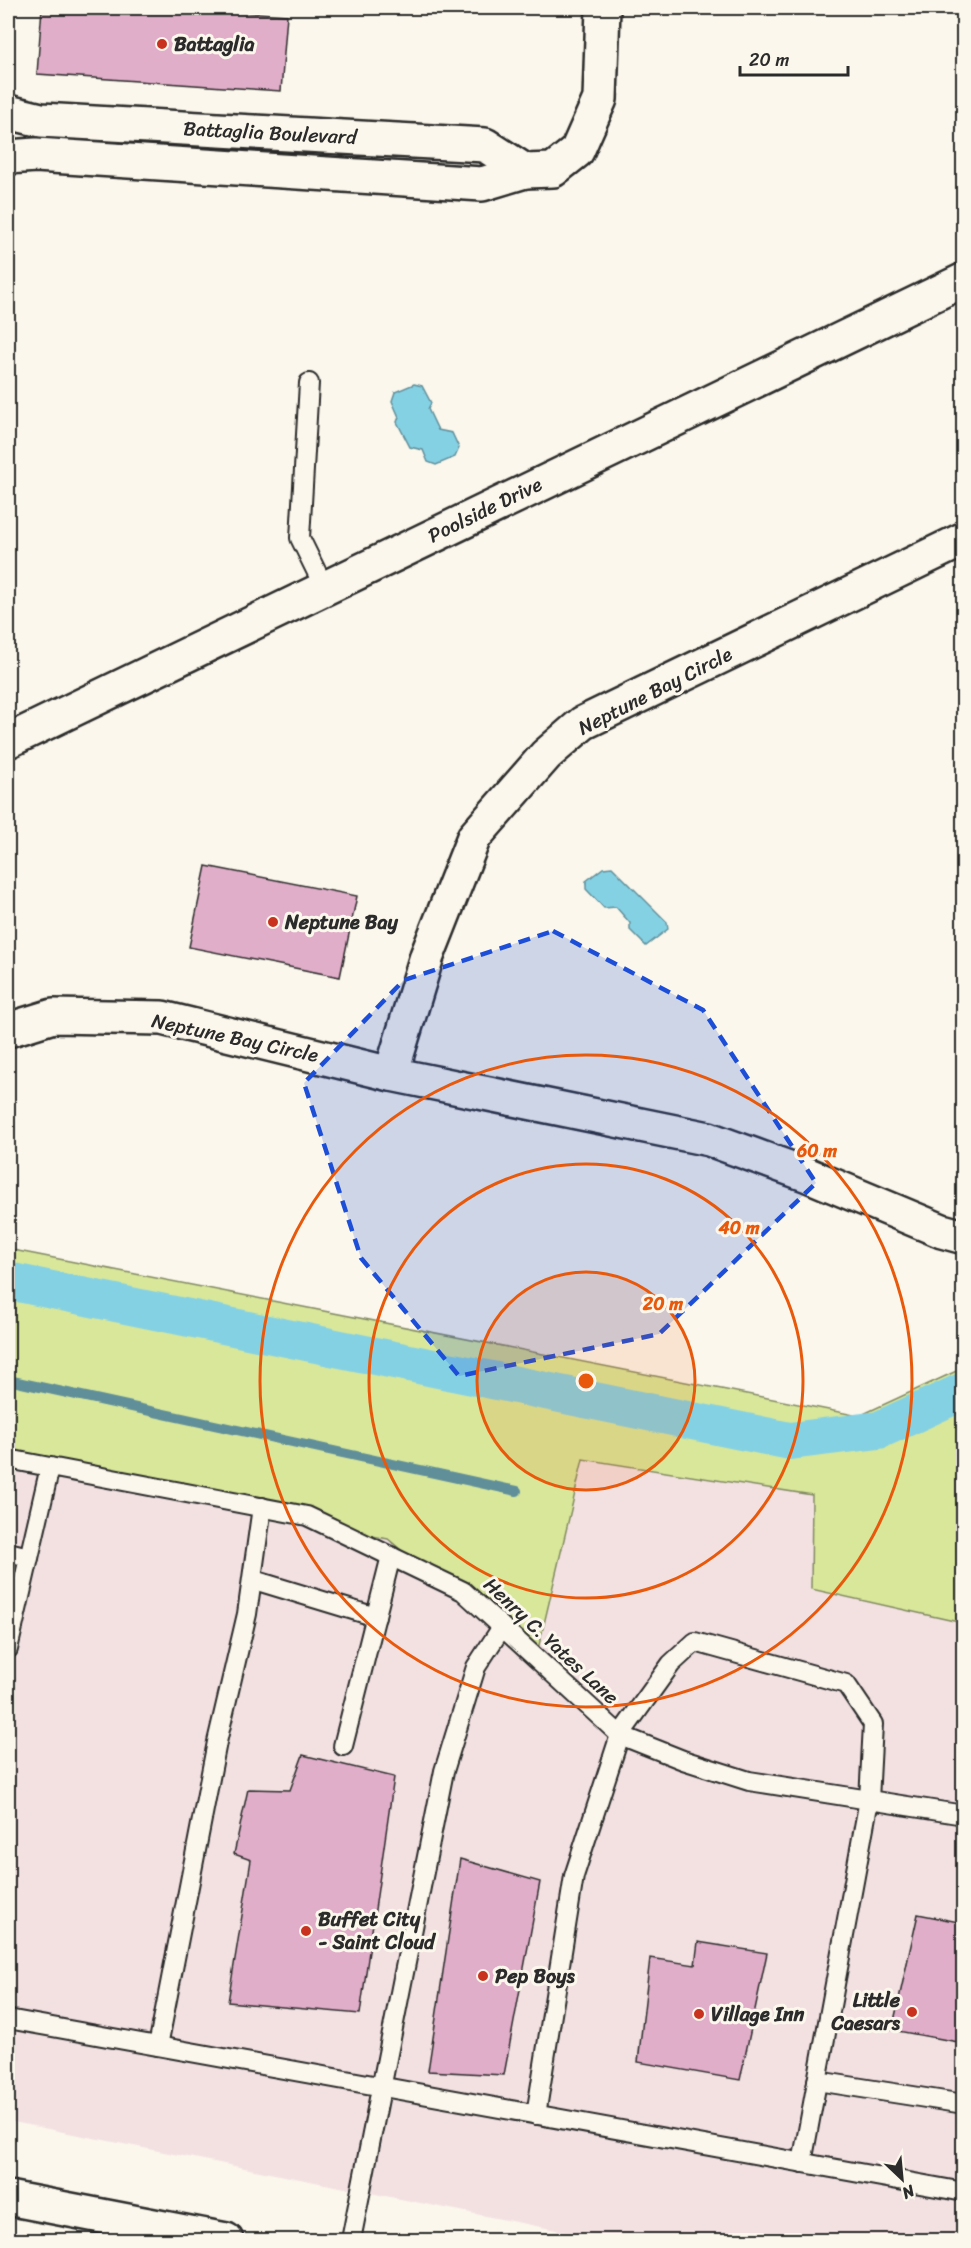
<svg xmlns="http://www.w3.org/2000/svg" width="971" height="2248" font-family="Sriracha,sans-serif">
<style>
.built{fill:#f3e1e2}
.green{fill:#d8e79a;stroke:#828962;stroke-width:1.5}
.water{fill:#85d1e4;stroke:#618f9a;stroke-width:1.5}
.lines{fill:none;stroke-linecap:round;stroke-linejoin:round}
.stream{stroke:#618f9a;stroke-width:10}
.canal{stroke:#85d1e4;stroke-width:38}
.building{fill:#e1aeca;stroke:#2b2b2b;stroke-width:1.5}
.lane-casing{stroke:#2b2b2b;stroke-width:22}
.street-casing{stroke:#2b2b2b;stroke-width:38}
.highway-casing{stroke:#2b2b2b;stroke-width:38}
.lane{stroke:#fbf7ec;stroke-width:18}
.street{stroke:#fbf7ec;stroke-width:33}
.highway{stroke:#fbf7ec;stroke-width:33}
.marked{fill:#1d4ed8;fill-opacity:0.2;stroke:#1d4ed8;stroke-width:4.5;stroke-dasharray:12 8;stroke-linejoin:round}
.ring{fill:none;stroke:#e8590c;stroke-width:3}
.poi-dot{fill:#c8321e;stroke:#fbf7ec;stroke-width:2}
.labels{text-anchor:middle;dominant-baseline:central;stroke-width:6;stroke-linejoin:round;paint-order:stroke}
.poi-label{font-size:20px;font-weight:bold;fill:#2b2b2b;stroke:#fbf7ec;text-anchor:start}
.street-label{font-size:20px;fill:#2b2b2b;stroke:#fbf7ec}
.centre{fill:#e8590c;stroke:#fbf7ec;stroke-width:3}
.ring-label{font-size:18px;text-anchor:middle;font-weight:bold;fill:#e8590c;stroke:#fbf7ec;stroke-width:6;stroke-linejoin:round;paint-order:stroke}
</style>
<rect width="100%" height="100%" fill="#fbf7ec"/>
<filter id="ink" filterUnits="userSpaceOnUse"><feTurbulence type="fractalNoise" baseFrequency=".0167" numOctaves="2"/><feDisplacementMap in="SourceGraphic" scale="12" xChannelSelector="R" yChannelSelector="G"/><feConvolveMatrix kernelMatrix="1 2 1 2 8 2 1 2 1" color-interpolation-filters="sRGB"/></filter>
<g filter="url(#ink)">
<path class="built" d="M583 1459 812 1495 811 1589 963 1623V2240H606L8 2121V1466L388 1539 534 1662Z"/>
<path class="green" d="M8 1249 859 1416 963 1368V1623L811 1589 812 1495 583 1459 535 1662 388 1539 8 1466Z"/>
<g class="water">
<path d="M414 384 422 386 431 403 428 409 438 430 452 433 459 448 455 457 436 465 428 462 423 450 410 447 397 422 399 417 392 401 395 392Z"/>
<path d="M612 867 667 922 668 929 646 946 630 930V923L616 907 604 908 586 889V881L603 868Z"/>
</g>
<g class="lines">
<path class="stream" d="M8 1380 517 1491"/>
<path class="canal" d="M8 1281 790 1441 879 1430 964 1391"/>
</g>
<g class="building">
<path d="M42 8H185L287 15 281 91 37 74Z"/>
<path d="M206 866 357 896 340 977 189 947Z"/>
<path d="M303 1755 394 1777 360 2014 228 2002 251 1860 234 1854 248 1789 290 1790Z"/>
<path d="M460 1859 540 1882 504 2075 428 2071Z"/>
<path d="M918 1914 964 1923V2043L892 2030Z"/>
<path d="M698 1942 767 1953 740 2080 638 2062 650 1958 695 1965Z"/>
</g>
<g class="lines">
<defs>
<g id="lane">
<path d="M309 383 300 538 324 587"/>
<path d="M8 1459 307 1516 463 1591 620 1735 683 1760 749 1781 964 1815"/>
<path d="M8 1552 29 1557"/>
<path d="M254 1580 376 1617"/>
<path d="M8 1649 50 1467"/>
<path d="M343 1746 391 1556"/>
<path d="M8 2019 964 2192"/>
<path d="M158 2046 217 1742 247 1614 262 1507"/>
<path d="M817 2081 964 2104"/>
<path d="M536 2115 574 1876 620 1735 671 1664 695 1642 846 1684 873 1724 869 1800 802 2163"/>
<path d="M351 2240 444 1771 476 1667 502 1627"/>
</g>
<g id="street">
<path d="M8 112 41 120 485 145 525 171"/>
<path d="M8 157 36 155 482 184 525 171 553 170 577 151 600 99 603 8"/>
<path d="M8 741 964 280"/>
<path d="M8 1030 53 1016 162 1018 391 1074 709 1139 808 1175 942 1231 964 1237"/>
<path d="M391 1074 427 956 474 837 546 755 583 723 964 539"/>
</g>
<path id="highway" d="M8 2198 226 2240"/>
</defs>
<use href="#lane" class="lane-casing"/>
<use href="#street" class="street-casing"/>
<use href="#highway" class="highway-casing"/>
<use href="#lane" class="lane"/>
<use href="#street" class="street"/>
<use href="#highway" class="highway"/>
</g>
</g>
<path class="marked" d="M553 931 703 1010 816 1183 659 1334 459 1376 361 1258 304 1083 404 980Z"/>
<circle cx="586" cy="1381" r="109" fill="#e8590c" fill-opacity=".12"/>
<g class="ring">
<circle cx="586" cy="1381" r="109"/>
<circle cx="586" cy="1381" r="217"/>
<circle cx="586" cy="1381" r="326"/>
</g>
<g class="poi-dot">
<circle cx="162" cy="44" r="6"/>
<circle cx="273" cy="922" r="6"/>
<circle cx="306" cy="1931" r="6"/>
<circle cx="483" cy="1976" r="6"/>
<circle cx="912" cy="2012" r="6"/>
<circle cx="699" cy="2014" r="6"/>
</g>
<g class="labels">
<g class="poi-label">
<text x="174" y="44">Battaglia</text>
<text x="285" y="922">Neptune Bay</text>
<text x="318" y="1919">Buffet City<tspan x="318" dy="23">- Saint Cloud</tspan></text>
<text x="495" y="1976">Pep Boys</text>
<text x="900" y="2000" text-anchor="end">Little<tspan x="900" dy="23">Caesars</tspan></text>
<text x="711" y="2014">Village Inn</text>
</g>
<g class="street-label">
<text transform="translate(270 133) rotate(3)">Battaglia Boulevard</text>
<text transform="translate(485 510) rotate(-26)">Poolside Drive</text>
<text transform="translate(655 691) rotate(-27)">Neptune Bay Circle</text>
<text transform="translate(235 1038) rotate(12)">Neptune Bay Circle</text>
<text transform="translate(551 1641) rotate(43)">Henry C. Yates Lane</text>
</g>
</g>
<circle cx="586" cy="1381" r="9" class="centre"/>
<g class="ring-label">
<text x="817" y="1157">60 m</text>
<text x="739" y="1234">40 m</text>
<text x="663" y="1310">20 m</text>
</g>
<rect width="971" height="2248" fill="none" stroke="#fbf7ec" stroke-width="30"/>
<rect x="15" y="15" width="941" height="2218" fill="none" stroke="#2b2b2b" stroke-width="2" filter="url(#ink)"/>
<g transform="translate(902 2179) rotate(154)" stroke="#fbf7ec" stroke-width="4.5" paint-order="stroke">
<path d="M0-4.5L10 22L0 15L-10 22Z" fill="#2b2b2b"/>
<text y="-9" font-size="16" font-weight="bold" text-anchor="middle" fill="#2b2b2b">N</text>
</g>
<path d="M740 66v9h108v-9" fill="none" stroke="#2b2b2b" stroke-width="3"/>
<text x="749" y="66" font-size="18" fill="#2b2b2b" stroke="#fbf7ec" stroke-width="4.5" paint-order="stroke">20 m</text>
</svg>
